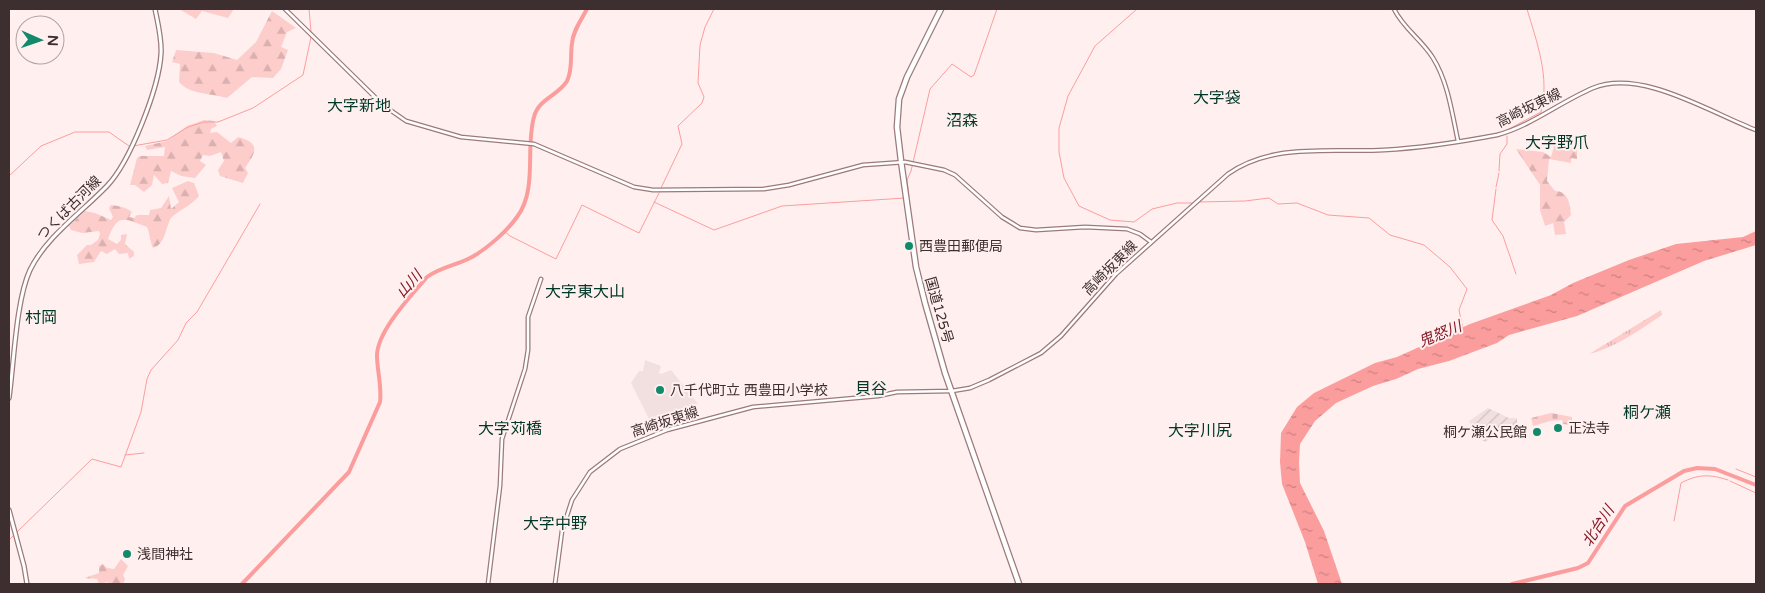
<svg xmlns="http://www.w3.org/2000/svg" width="1765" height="593" font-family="'Varela Round','Noto Sans JP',sans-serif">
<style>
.built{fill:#f2e0e0}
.industrial{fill:url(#industrial-furrows)}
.grass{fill:url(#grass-tufts)}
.forest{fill:url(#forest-firs)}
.cemetery{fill:url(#cemetery-stones)}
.water{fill:url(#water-ripples)}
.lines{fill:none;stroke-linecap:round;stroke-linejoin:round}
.stream{stroke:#fc9d9d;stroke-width:1}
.river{stroke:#fc9d9d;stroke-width:4}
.secondary-casing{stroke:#9b7a7a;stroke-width:5}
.primary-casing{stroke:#9b7a7a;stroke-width:5.5}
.highway-casing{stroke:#9b7a7a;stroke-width:7}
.secondary{stroke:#fff;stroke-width:2.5}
.primary{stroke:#fff;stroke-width:3}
.highway{stroke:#fff;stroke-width:4.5}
.poi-dot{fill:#11896b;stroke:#fff0ef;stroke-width:2}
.labels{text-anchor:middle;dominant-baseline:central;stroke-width:4;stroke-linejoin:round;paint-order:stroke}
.street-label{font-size:14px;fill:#3d2f2f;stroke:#fff0ef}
.poi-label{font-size:14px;fill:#3d2f2f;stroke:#fff0ef;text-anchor:start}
.water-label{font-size:15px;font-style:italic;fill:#861827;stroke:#fff0ef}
.quarter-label{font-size:16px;fill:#003728;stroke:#fff0ef}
</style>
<defs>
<pattern id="industrial-furrows" width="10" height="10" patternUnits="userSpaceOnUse" patternTransform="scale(1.25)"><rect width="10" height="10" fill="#f2e0e0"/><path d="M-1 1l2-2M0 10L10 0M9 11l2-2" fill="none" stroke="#d0c0c0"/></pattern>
<pattern id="grass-tufts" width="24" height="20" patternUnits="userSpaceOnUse" patternTransform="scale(1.25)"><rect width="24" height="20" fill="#fdcdcc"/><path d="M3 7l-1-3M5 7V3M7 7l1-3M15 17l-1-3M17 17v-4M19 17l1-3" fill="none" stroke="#dab0b0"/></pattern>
<pattern id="forest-firs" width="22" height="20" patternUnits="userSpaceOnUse" patternTransform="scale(1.25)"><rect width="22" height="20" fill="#fdcdcc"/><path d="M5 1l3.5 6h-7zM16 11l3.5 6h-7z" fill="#dab0b0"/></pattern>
<pattern id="cemetery-stones" width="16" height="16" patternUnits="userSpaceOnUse" patternTransform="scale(1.25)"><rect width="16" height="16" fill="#fdcdcc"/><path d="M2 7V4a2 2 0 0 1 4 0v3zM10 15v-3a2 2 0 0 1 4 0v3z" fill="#dab0b0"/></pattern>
<pattern id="water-ripples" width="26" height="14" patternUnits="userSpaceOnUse" patternTransform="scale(1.25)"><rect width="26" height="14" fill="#fc9d9d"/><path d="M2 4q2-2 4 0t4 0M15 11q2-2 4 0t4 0" fill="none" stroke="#cd8080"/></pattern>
</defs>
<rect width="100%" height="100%" fill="#fff0ef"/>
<path class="built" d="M645 360 661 366 659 373 661 374 671 370 698 404 650 421 631 383 639 371H643Z"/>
<path class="industrial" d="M1488 408 1509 418H1517V424L1495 434 1486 442 1477 438 1469 421Z"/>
<path class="grass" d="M1661 310 1662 315C1641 329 1615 348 1589 354Z"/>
<g class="forest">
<path d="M179 9H234L228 18 202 11 196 19Z"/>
<path d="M272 11 296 28 287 32 281 47 288 50 281 69 273 78 252 77 227 98C211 93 190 95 179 82L180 64 172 62 176 50 214 53 237 60 256 42Z"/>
<path d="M204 120 214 121 217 126 211 129 210 133 217 132 231 143 238 137C260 143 257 151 245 168L248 173 243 183 220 176 218 170 224 161 221 152 210 156 203 155 200 161 206 165 195 178 181 176 171 171 168 183 162 184 154 175 152 185 144 192 135 185H130L137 158 140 156H164L165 147 147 150 145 146 167 141 187 126Z"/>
<path d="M1556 140 1577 150V159L1571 158V163L1549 159 1547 181 1555 191C1568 191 1570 203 1571 215L1564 222 1566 234 1555 235 1553 223 1545 226 1540 210V185L1516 149 1543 152 1551 157Z"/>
<path d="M188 181 194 183 199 196C190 207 177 211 171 218 165 228 166 244 153 248 150 242 150 234 147 227 124 219 118 212 108 239L117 244 121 240V235L127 234 125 244 134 252V256L129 259 128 253 119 254 115 249 107 254 101 251 94 262 79 264 77 255 87 245H91L98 240 100 234 99 231 82 233 71 230 69 226 85 211 95 213 111 220 113 217 109 208 111 205C118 206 126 207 132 212L129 217 134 218 137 215H149L150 210 161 208 169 196 171 209 179 202 172 188Z"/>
<path d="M121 559 128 566 123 575 125 579 123 584H109L108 582 99 584 97 579 84 578 99 573V566L103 564 107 568 114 569Z"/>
</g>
<path class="cemetery" d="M1551 413 1572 417V425L1563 424 1562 420 1550 421 1533 426 1531 418Z"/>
<path class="water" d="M1756 231V245L1704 261 1577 316 1509 335 1497 343 1449 361 1418 369 1396 379 1373 386 1336 403 1315 421 1300 444 1299 462 1300 483 1324 531 1342 584H1318L1305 542 1282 484 1280 462 1281 433 1297 407 1314 393 1375 363 1397 357 1470 324 1551 295 1573 283 1629 260 1676 244 1743 237Z"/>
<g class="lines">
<g class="stream">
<path d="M309 9 311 31"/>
<path d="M1137 9 1095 46 1068 96 1059 128V152L1064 178 1079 206 1110 220 1134 222 1152 209 1177 203H1192"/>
<path d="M1507 130 1541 112C1550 77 1537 43 1527 9"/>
<path d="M133 146 167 140 188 127 204 122H218L253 108 303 75 311 37"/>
<path d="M1499 171 1500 154 1507 144V136"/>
<path d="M9 176 41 146 75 132H109L129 146"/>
<path d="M1496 187 1499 173"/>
<path d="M661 188 682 144 678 126 702 103 704 97 698 83 700 45 705 27 714 9"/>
<path d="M1496 189 1492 220 1503 236 1516 274"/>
<path d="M909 197 907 180 911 171 930 89 952 64 971 77 974 75 997 9"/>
<path d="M654 202 714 230 782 206 905 198"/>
<path d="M1200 202 1245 201 1269 198 1278 204 1297 203 1328 215 1369 218 1390 235 1424 245 1450 267 1467 289 1459 310 1463 329"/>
<path d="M504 231 510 236 556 259 582 205 639 233 659 193"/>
<path d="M125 455 144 453"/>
<path d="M1736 469 1756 477"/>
<path d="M1730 481 1756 493"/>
<path d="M1674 521 1681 483C1698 474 1710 474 1728 480"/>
<path d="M17 532 92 459 121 467 141 412 147 379 151 370 178 340 186 323 197 312 260 204"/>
<path d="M9 540 14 535"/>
</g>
<g class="river">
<path d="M242 584 349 472 380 402C382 386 377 371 377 355 378 330 411 296 427 277 440 267 458 265 472 257 488 248 507 231 517 217 538 189 525 148 534 117 538 99 559 95 567 81 573 69 570 56 572 43 573 31 581 20 587 9"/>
<path d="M1512 584 1578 568 1588 563 1625 506 1684 471 1697 468 1715 469 1756 485"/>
</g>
<defs>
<g id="secondary">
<path d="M285 9 383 105 406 121 461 137 534 144 634 187 653 190 764 189 789 185 863 165 905 162 944 170 955 175 1002 217 1020 228 1036 230 1085 227 1127 229 1140 234 1151 242"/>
<path d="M1394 9C1403 28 1422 40 1433 58 1448 82 1452 113 1458 141"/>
<path d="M488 584 500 486 502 439 525 369 528 350V317L541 279"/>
<path d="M555 584 562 531 572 500 590 472 620 449 667 430 753 407 878 396 897 392 952 391 970 388 989 380 1041 353 1061 336 1116 274 1228 174C1273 142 1332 153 1384 150 1421 148 1460 142 1497 135 1531 126 1560 102 1593 88 1641 68 1711 113 1756 130"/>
</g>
<g id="primary">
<path d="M9 398C14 363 16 300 30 270 46 237 81 213 107 186 130 162 159 88 161 54 162 39 158 24 155 9"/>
<path d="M9 510 24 566 27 584"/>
</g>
<path id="highway" d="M941 9 907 77 899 99 897 127 901 161 916 267 925 303 945 373 1019 584"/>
</defs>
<use href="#secondary" class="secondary-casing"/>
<use href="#primary" class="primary-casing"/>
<use href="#highway" class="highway-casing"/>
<use href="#secondary" class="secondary"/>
<use href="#primary" class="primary"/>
<use href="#highway" class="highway"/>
</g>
<g class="poi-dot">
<circle cx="909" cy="246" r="5"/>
<circle cx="660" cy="390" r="5"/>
<circle cx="1558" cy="428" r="5"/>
<circle cx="1537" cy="432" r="5"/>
<circle cx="127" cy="554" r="5"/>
</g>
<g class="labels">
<g class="street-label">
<text transform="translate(1529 108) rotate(-26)">高崎坂東線</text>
<text transform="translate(69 208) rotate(-45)">つくば古河線</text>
<text transform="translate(1110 268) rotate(-45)">高崎坂東線</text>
<text transform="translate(939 310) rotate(74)">国道125号</text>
<text transform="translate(665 422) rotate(-18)">高崎坂東線</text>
</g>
<g class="poi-label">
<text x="919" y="246">西豊田郵便局</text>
<text x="670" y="390">八千代町立 西豊田小学校</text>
<text x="1568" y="428">正法寺</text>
<text x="1527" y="432" text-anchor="end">桐ケ瀬公民館</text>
<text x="137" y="554">浅間神社</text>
</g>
<g class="water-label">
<text transform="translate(409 284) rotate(-48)">山川</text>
<text transform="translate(1440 334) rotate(-22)">鬼怒川</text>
<text transform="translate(1598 526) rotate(-57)">北台川</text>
</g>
<g class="quarter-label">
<text x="1217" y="98">大字袋</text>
<text x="359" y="106">大字新地</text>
<text x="962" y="121">沼森</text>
<text x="1557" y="143">大字野爪</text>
<text x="585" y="292">大字東大山</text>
<text x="41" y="318">村岡</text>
<text x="871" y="389">貝谷</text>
<text x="1647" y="413">桐ケ瀬</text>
<text x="510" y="429">大字苅橋</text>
<text x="1200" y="431">大字川尻</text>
<text x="555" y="524">大字中野</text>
</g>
</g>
<rect width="1765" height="593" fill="none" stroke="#3d2f2f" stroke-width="20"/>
<g transform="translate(40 40) rotate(92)"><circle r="24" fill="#fff0ef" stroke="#b1a3a2"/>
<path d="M0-4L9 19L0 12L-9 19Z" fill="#11896b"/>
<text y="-8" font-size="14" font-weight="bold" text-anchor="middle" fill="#3d2f2f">N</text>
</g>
</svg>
